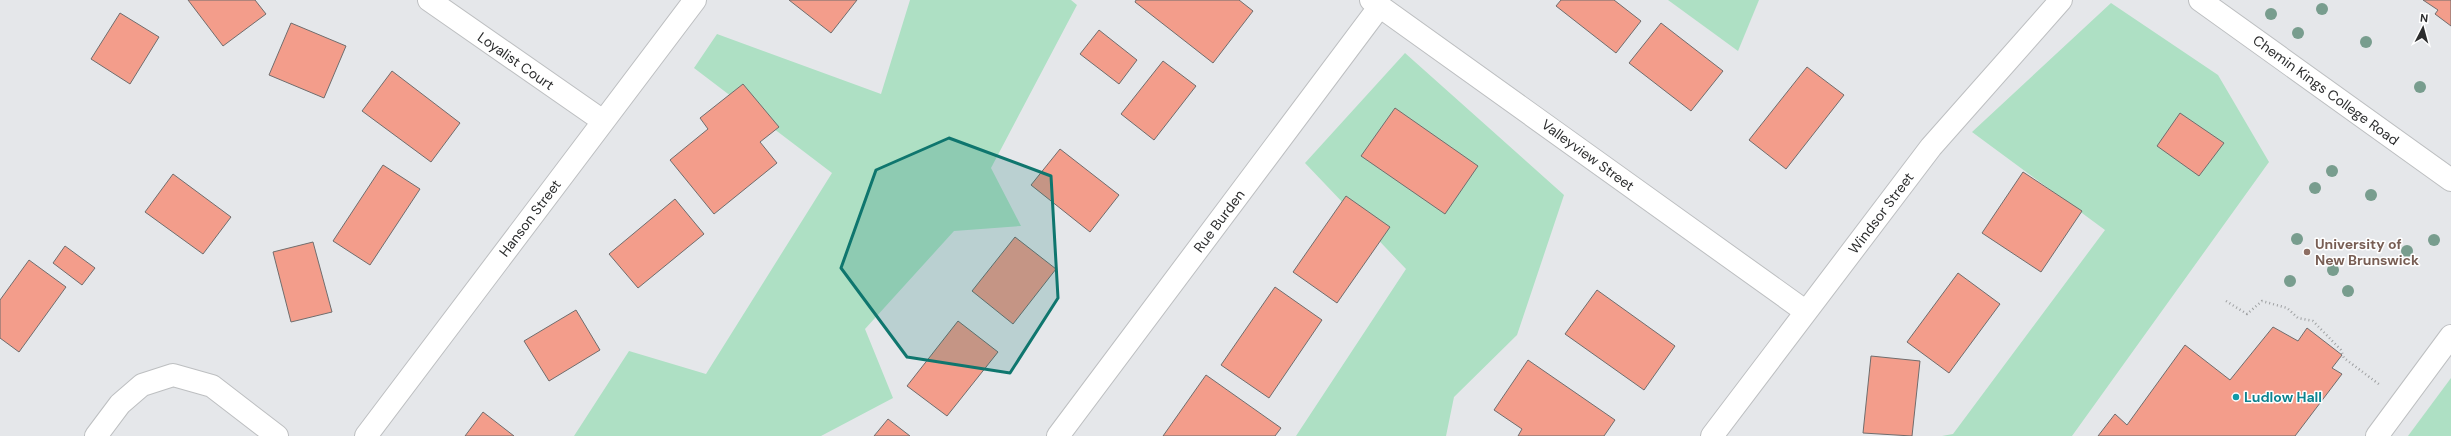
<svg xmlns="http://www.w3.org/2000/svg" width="2451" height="436" font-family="'DM Sans',sans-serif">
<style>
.green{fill:#aee0c4}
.building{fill:#f39d8b;stroke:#706d6d}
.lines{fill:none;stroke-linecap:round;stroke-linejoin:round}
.minor-casing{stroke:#bdbfc1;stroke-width:24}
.path{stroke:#9ea0a2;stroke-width:2.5;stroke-dasharray:1 3;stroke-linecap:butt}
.minor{stroke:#fff;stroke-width:22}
.tree{fill:#789d8e}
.marked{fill:#0f766e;fill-opacity:0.2;stroke:#0f766e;stroke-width:3;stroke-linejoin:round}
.education-dot{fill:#8d6e63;stroke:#fff;stroke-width:1.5}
.culture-dot{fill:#0f9aa8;stroke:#fff;stroke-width:1.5}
.labels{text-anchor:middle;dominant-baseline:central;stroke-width:3;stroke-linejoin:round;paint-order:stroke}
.street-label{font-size:14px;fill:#2c2d2e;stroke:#fff}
.education-label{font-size:14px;font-weight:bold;fill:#785e54;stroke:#fff;text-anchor:start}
.culture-label{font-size:14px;font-weight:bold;fill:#0d838f;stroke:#fff;text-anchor:start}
</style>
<rect width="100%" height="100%" fill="#e5e7ea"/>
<g class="green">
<path d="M910 0H1071L1077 5 991 168 1021 226 954 231 865 329 893 398 821 436H574L629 351 706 374 832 173 694 68 717 34 881 94Z"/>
<path d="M1668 0H1759L1738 51Z"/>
<path d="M2111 3 2218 75 2269 162 2072 436H1942L1953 434 2105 230 1972 132Z"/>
<path d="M1405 53 1564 195 1517 335 1454 397 1446 436H1296L1406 269 1305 163Z"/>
<path d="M2451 378V436H2408Z"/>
</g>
<g class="building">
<path d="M188 0H255L266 14 223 46Z"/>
<path d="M789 0H857L831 33Z"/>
<path d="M1136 0H1239L1253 11 1213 63 1135 2Z"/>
<path d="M1561 0H1614L1641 21 1616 53 1556 6Z"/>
<path d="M2423 0H2451V26L2435 14 2438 10Z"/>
<path d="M120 13 159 37 130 84 91 59Z"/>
<path d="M291 23 346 46 324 98 269 75Z"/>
<path d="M1661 23 1723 71 1691 111 1629 63Z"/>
<path d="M1099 30 1137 60 1119 84 1080 54Z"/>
<path d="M1163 61 1196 86 1154 140 1121 114Z"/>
<path d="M1807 67 1844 95 1786 169 1749 140Z"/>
<path d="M392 71 460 123 431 162 362 111Z"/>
<path d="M743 84 779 127 760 142 777 163 714 214 670 160 708 129 700 118Z"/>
<path d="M1395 108 1478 166 1445 214 1361 156Z"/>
<path d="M2180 113 2224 143 2199 176 2157 146Z"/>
<path d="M1060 149 1119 195 1090 232 1031 185Z"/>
<path d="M383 165 420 189 370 265 333 241Z"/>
<path d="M2023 172 2082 211 2041 272 1982 233Z"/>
<path d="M173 174 231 217 203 254 145 212Z"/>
<path d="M1346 196 1390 227 1337 303 1293 272Z"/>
<path d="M675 199 704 234 638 288 609 254Z"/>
<path d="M1015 237 1056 269 1013 324 972 291Z"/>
<path d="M313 242 332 312 291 322 273 252Z"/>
<path d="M65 246 95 268 82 285 53 263Z"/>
<path d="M29 260 66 287 19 352 0 338V300Z"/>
<path d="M1958 273 2000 304 1949 373 1907 342Z"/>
<path d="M1275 287 1322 320 1269 398 1221 365Z"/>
<path d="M1597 290 1675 346 1644 390 1565 334Z"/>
<path d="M576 310 600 350 549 381 524 341Z"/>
<path d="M958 321 998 352 947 416 907 386Z"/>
<path d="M2273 327 2298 341 2307 328 2342 355 2332 368 2342 374 2295 436H2098L2115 414 2127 425 2185 345 2230 380Z"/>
<path d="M1871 356 1920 361 1912 436 1863 433Z"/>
<path d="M1528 360 1615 420 1604 436H1518L1522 429 1494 410Z"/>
<path d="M1206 375 1281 428 1275 436H1163Z"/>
<path d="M483 412 514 436H465Z"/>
<path d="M888 419 910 436H874Z"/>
</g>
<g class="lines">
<defs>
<g id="minor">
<path d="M429 0 603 121"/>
<path d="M1371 0 1805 311"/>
<path d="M2200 0 2451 180"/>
<path d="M96 436 120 404 142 385 173 375 212 386 277 436"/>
<path d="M366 436 695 0"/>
<path d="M1058 436 1380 6"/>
<path d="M1712 436 1931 147 2061 0"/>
<path d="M2377 436 2451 336"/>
</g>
</defs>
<use href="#minor" class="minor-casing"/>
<path class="path" d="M2226 301 2247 314 2262 301 2287 308 2298 318 2313 321 2341 350 2344 358 2380 385"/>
<use href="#minor" class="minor"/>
</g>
<g class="tree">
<circle cx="2322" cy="9" r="6"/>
<circle cx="2271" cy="14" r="6"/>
<circle cx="2298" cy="33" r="6"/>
<circle cx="2366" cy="42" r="6"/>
<circle cx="2420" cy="87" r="6"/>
<circle cx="2332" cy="171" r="6"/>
<circle cx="2315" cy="188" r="6"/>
<circle cx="2371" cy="195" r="6"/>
<circle cx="2297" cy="239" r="6"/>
<circle cx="2434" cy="240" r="6"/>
<circle cx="2407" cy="251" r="6"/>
<circle cx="2333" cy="270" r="6"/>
<circle cx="2290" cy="281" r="6"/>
<circle cx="2348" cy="291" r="6"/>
</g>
<path class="marked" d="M949 138 1051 176 1058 298 1010 373 907 357 841 268 876 170Z"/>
<circle class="education-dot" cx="2307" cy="252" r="4"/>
<circle class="culture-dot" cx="2236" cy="397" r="4"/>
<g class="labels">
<g class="street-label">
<text transform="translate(516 61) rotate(35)">Loyalist Court</text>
<text transform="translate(2326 90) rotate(36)">Chemin Kings College Road</text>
<text transform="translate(1588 155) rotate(36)">Valleyview Street</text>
<text transform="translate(1881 213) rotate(-53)">Windsor Street</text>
<text transform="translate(530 218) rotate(-53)">Hanson Street</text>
<text transform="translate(1219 221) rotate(-53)">Rue Burden</text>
</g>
<g class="education-label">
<text x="2315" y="244">University of<tspan x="2315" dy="16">New Brunswick</tspan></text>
</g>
<g class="culture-label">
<text x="2244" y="397">Ludlow Hall</text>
</g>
</g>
<g transform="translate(2423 28) rotate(6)" stroke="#ffffff" stroke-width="3" paint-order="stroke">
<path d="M0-3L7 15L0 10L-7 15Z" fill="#2c2d2e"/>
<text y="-6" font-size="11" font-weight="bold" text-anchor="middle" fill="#2c2d2e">N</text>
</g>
</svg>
